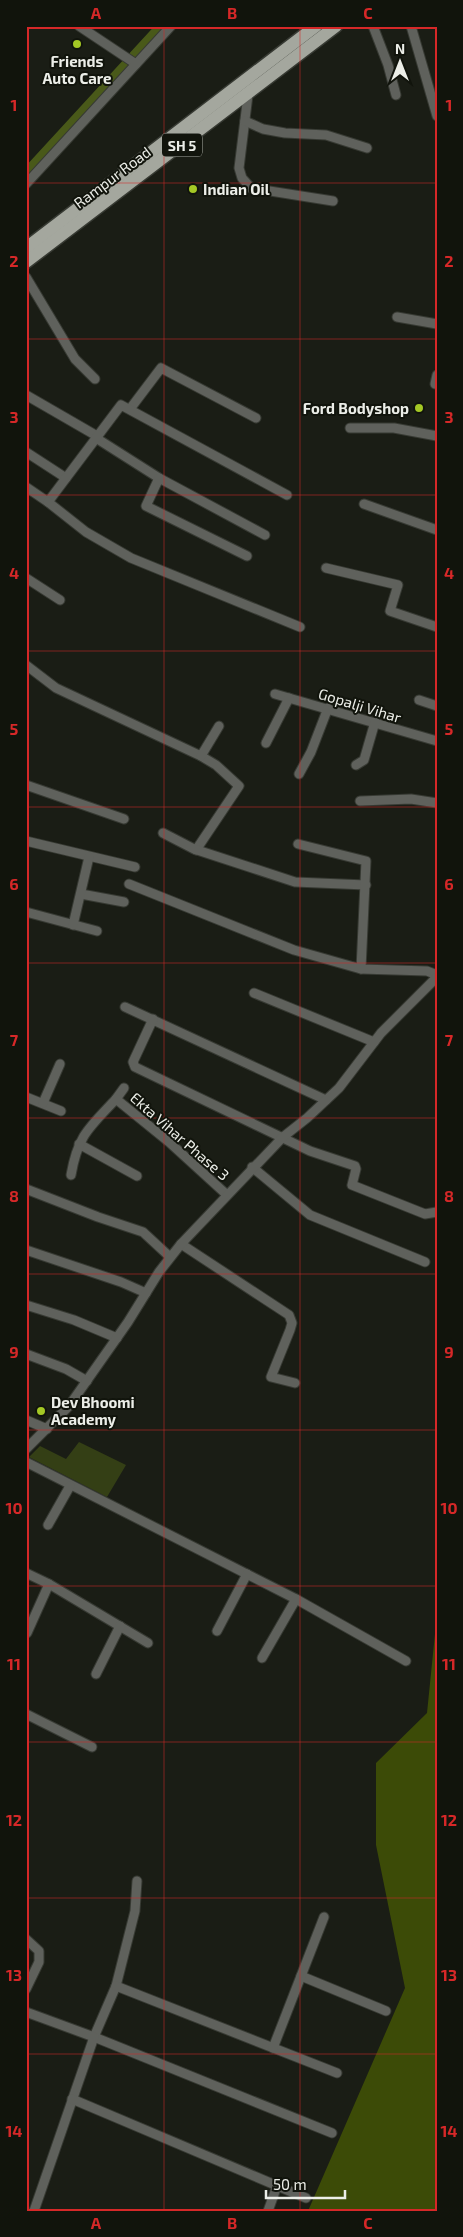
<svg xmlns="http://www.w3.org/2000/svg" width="463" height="2237" font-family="'Exo 2',sans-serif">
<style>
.green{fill:#343f15}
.forest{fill:#3c4b07}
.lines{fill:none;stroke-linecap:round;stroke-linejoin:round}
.canal{stroke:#495919;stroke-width:11}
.street-casing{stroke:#373a33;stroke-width:11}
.primary-casing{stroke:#373a33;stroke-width:15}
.street{stroke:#5f615c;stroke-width:9}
.primary{stroke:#a4a79e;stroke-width:12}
.grid{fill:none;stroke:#d62828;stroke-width:1;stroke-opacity:0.55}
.poi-dot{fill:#a4c825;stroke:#11140c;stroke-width:2}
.labels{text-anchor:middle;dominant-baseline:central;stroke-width:4;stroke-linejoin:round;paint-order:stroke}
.shield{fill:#11140c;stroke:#aaada6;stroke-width:1}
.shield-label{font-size:14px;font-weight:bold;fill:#eceee8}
.poi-label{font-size:15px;font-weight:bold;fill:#eceee8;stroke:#11140c;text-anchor:start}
.street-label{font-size:15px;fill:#eceee8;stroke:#11140c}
.neatline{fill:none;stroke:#d62828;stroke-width:2}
.grid-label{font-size:16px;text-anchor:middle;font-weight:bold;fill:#d62828}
</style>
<rect width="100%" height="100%" fill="#1a1d15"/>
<path class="green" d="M79 1442 126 1465 107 1497 29 1457 40 1446 66 1459Z"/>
<path class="forest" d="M437 1614V2211H308L405 1988 376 1845V1763L427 1713Z"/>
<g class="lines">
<path class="canal" d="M26 174 162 26"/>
<defs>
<g id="street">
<path d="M79 26 136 64"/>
<path d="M373 26 388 65 396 95"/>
<path d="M411 26 437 116"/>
<path d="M248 95 239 168 242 178 251 188 333 201"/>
<path d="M245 121 263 129 285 133 326 135 367 148"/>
<path d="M26 184 171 26"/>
<path d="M26 277 75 359 95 379"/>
<path d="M397 317 437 324"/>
<path d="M435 384 437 375"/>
<path d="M26 395 97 436"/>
<path d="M130 409 161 368 256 418"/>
<path d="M350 428H394L437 436"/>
<path d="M96 438 159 478 265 535"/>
<path d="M26 452 66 478"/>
<path d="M159 478 146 506 247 556"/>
<path d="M26 487 48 502 121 405 287 495"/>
<path d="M48 502 86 532 131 558 300 627"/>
<path d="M364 504 437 530"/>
<path d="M326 568 398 585 390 611 437 627"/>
<path d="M26 578 60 600"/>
<path d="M26 665 56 688 201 756 216 765 239 786 196 850"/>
<path d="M275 694 437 741"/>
<path d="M419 700 437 706"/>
<path d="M266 743 289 698"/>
<path d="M201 756 219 726"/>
<path d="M356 765 364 760 375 722"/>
<path d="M299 774 311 752 328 708"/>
<path d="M26 785 124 819"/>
<path d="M360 801 411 799 437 803"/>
<path d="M163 833 194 849 295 882 366 885"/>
<path d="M26 841 135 867"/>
<path d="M298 844 366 861 361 969"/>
<path d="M129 884 294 950 361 969 427 971 437 975"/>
<path d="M81 894 124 902"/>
<path d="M26 912 97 931"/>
<path d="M73 925 89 857"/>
<path d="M254 993 374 1042"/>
<path d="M125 1007 326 1100"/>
<path d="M153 1019 133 1062 135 1067 310 1151 355 1166 356 1169 352 1185 425 1214 437 1212"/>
<path d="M26 1097 61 1111"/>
<path d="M116 1099 124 1088"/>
<path d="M43 1103 60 1064"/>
<path d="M79 1144 137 1176"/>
<path d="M252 1167 310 1215 425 1262"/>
<path d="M71 1175C78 1135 89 1128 116 1099L169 1142 226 1194"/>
<path d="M26 1189 98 1217 143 1232 170 1257"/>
<path d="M181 1244 289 1315 292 1323 290 1330 271 1377 295 1383"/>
<path d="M26 1250 121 1282 146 1293"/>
<path d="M26 1305 74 1320 117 1338"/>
<path d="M26 1354 66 1369 87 1381"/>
<path d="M26 1420 47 1429"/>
<path d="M26 1449 69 1406 128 1322 159 1272 181 1244 283 1137 307 1118 339 1088 381 1033 437 977"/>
<path d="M26 1462 296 1599 406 1661"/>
<path d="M48 1525 70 1486"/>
<path d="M26 1573 49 1584 148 1643"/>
<path d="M217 1631 247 1574"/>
<path d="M27 1633 49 1584"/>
<path d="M262 1658 296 1599"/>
<path d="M96 1674 120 1626"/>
<path d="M26 1714 92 1747"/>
<path d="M137 1881 135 1911 116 1986 94 2037 332 2133"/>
<path d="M26 1939 39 1951V1962L26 1989"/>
<path d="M301 1976 386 2011"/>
<path d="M116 1986 337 2073"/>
<path d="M26 2012 94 2037 34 2211"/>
<path d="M273 2048 324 1917"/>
<path d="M72 2099 306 2198"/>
<path d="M268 2211 277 2186"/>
</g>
<g id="primary">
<path d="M26 248 316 26"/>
<path d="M26 262 336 26"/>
</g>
</defs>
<use href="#street" class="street-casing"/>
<use href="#primary" class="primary-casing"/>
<use href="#street" class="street"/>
<use href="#primary" class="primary"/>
</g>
<path class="grid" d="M164 26V2211M300 26V2211M26 183H437M26 339H437M26 495H437M26 651H437M26 807H437M26 963H437M26 1118H437M26 1274H437M26 1430H437M26 1586H437M26 1742H437M26 1898H437M26 2054H437"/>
<g class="poi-dot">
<circle cx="77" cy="44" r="5"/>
<circle cx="193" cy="189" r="5"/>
<circle cx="419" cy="408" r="5"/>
<circle cx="41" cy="1411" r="5"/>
</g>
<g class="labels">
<rect class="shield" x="162" y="133.5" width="40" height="23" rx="4"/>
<g class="shield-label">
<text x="182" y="145">SH 5</text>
</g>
<g class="poi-label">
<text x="77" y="61" text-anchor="middle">Friends<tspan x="77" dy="17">Auto Care</tspan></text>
<text x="203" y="189">Indian Oil</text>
<text x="409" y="408" text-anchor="end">Ford Bodyshop</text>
<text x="51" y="1402">Dev Bhoomi<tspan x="51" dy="17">Academy</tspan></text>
</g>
<g class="street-label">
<text transform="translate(112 177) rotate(-37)">Rampur Road</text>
<text transform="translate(360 705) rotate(17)">Gopalji Vihar</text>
<text transform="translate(180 1136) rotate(41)">Ekta Vihar Phase 3</text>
</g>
</g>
<rect width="463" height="2237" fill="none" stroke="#11140c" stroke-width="55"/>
<g transform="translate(400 62)" stroke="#11140c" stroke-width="4" paint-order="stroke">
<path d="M0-4L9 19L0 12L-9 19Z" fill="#eceee8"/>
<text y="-8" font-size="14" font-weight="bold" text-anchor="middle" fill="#eceee8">N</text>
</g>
<path d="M266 2190v8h79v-8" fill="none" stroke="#eceee8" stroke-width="2.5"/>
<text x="273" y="2190" font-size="15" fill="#eceee8" stroke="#11140c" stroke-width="4" paint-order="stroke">50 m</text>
<rect x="28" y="28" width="408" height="2182" class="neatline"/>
<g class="grid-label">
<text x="96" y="19">A</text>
<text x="232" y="19">B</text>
<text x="368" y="19">C</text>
<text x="14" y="111">1</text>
<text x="449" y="111">1</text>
<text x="14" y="267">2</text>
<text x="449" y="267">2</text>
<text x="14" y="423">3</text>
<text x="449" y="423">3</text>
<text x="14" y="579">4</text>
<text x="449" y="579">4</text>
<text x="14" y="735">5</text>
<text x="449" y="735">5</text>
<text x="14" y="890">6</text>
<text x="449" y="890">6</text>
<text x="14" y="1046">7</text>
<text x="449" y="1046">7</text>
<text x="14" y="1202">8</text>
<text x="449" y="1202">8</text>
<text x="14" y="1358">9</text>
<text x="449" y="1358">9</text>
<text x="14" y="1514">10</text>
<text x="449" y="1514">10</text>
<text x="14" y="1670">11</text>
<text x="449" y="1670">11</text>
<text x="14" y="1826">12</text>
<text x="449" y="1826">12</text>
<text x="14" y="1981">13</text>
<text x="449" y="1981">13</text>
<text x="14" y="2137">14</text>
<text x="449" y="2137">14</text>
<text x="96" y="2229">A</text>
<text x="232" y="2229">B</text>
<text x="368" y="2229">C</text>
</g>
</svg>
